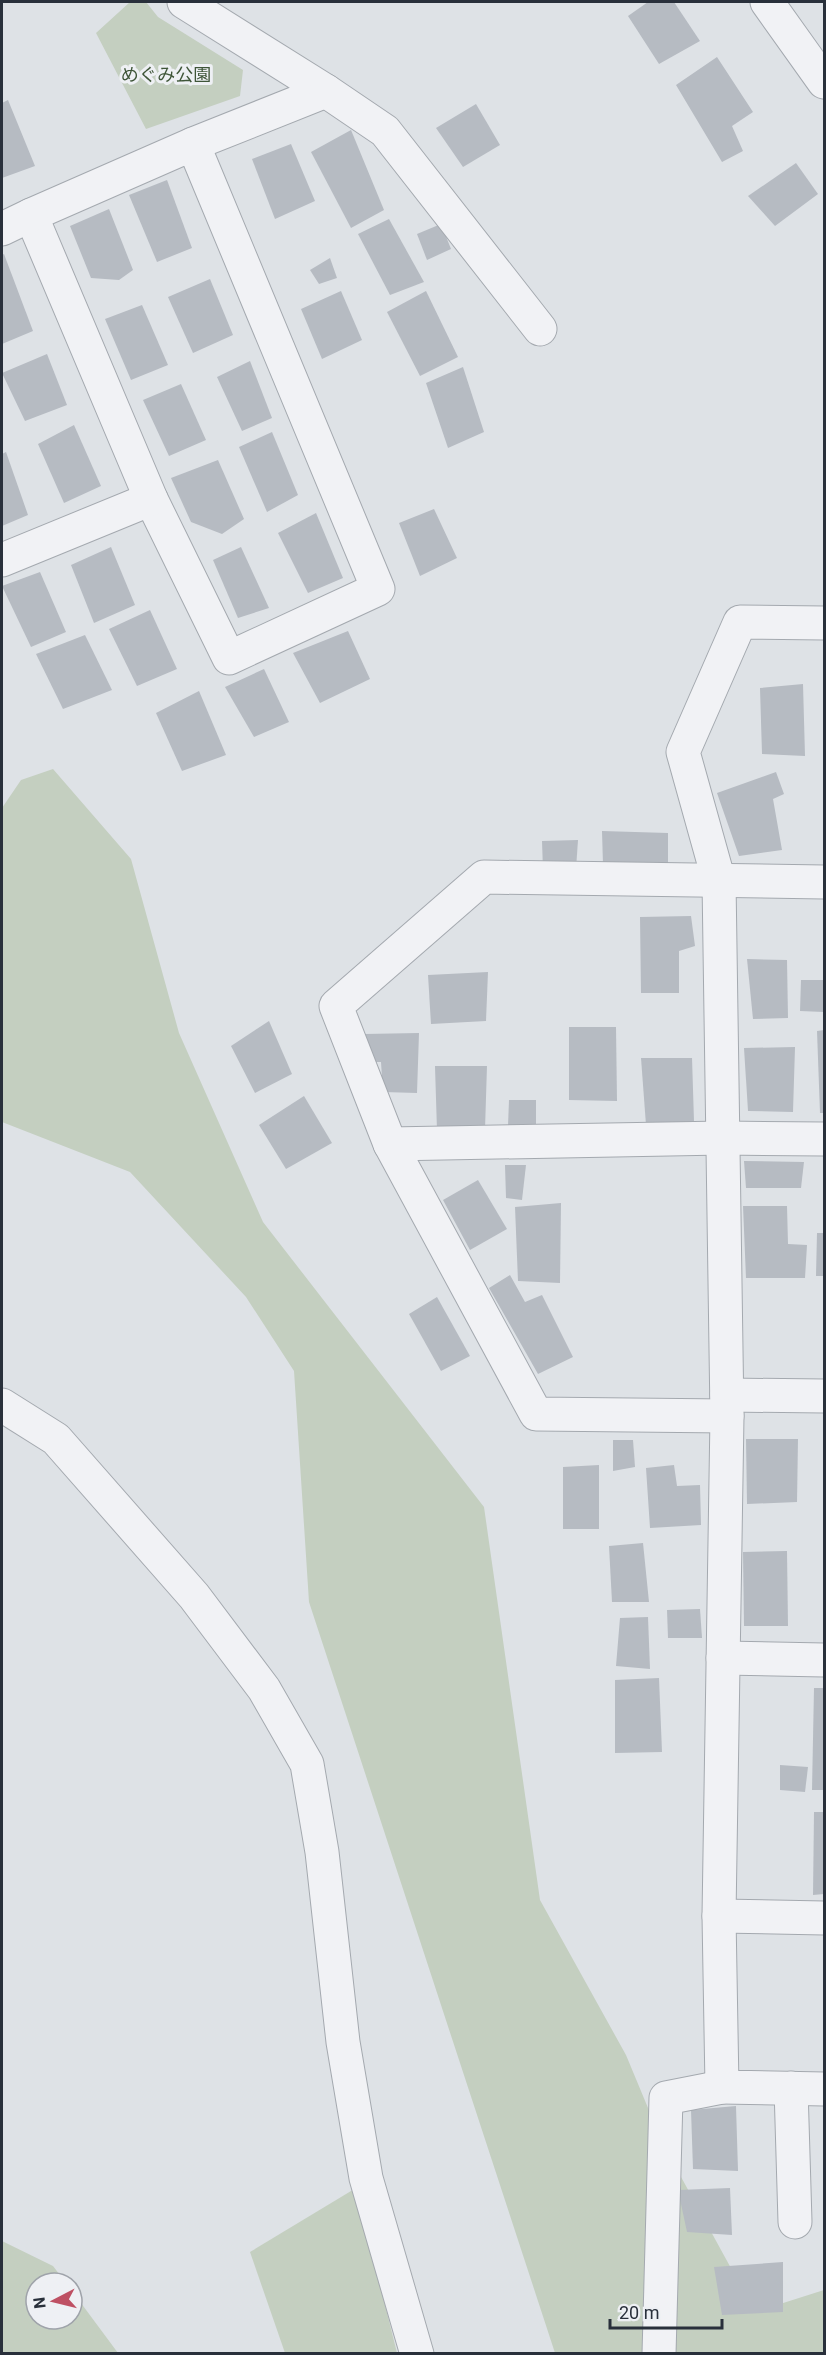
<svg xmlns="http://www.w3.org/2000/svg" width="826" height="2355" font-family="Roboto,'Noto Sans JP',sans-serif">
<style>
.green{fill:#c4cfc0}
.building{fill:#b6bbc2}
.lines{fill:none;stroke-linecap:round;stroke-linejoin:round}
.minor-casing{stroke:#a4a9af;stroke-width:35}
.minor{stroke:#f1f2f5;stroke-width:33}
.labels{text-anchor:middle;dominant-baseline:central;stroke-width:6;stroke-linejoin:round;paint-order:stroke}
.park-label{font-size:18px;fill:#3e5538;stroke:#eef0f4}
</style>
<rect width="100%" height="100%" fill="#dee2e6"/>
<g class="green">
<path d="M130 2H146L158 17 243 70 240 96 146 129 96 33Z"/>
<path d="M53 769 131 859 179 1033 263 1222 484 1507 540 1900 626 2055 663 2144 755 2312 824 2290V2353H555L309 1602 294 1371 246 1297 130 1172 2 1122V808L21 780Z"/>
<path d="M356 2188 397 2353H285L250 2252Z"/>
<path d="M2 2241 53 2266 66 2283H36V2319H72V2291L118 2353H2Z"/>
</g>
<g class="building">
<path d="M648 2H674L700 41 659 64 628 16Z"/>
<path d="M717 57 753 112 732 126 743 151 722 162 676 85Z"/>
<path d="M8 100 35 166 2 178V103Z"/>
<path d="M476 104 500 145 463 167 436 128Z"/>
<path d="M351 130 384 210 351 228 311 152Z"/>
<path d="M291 144 315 201 275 219 252 159Z"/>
<path d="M796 163 818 194 775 226 748 196Z"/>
<path d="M167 180 192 248 157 262 129 195Z"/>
<path d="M109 209 133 270 119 280 91 278 70 226Z"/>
<path d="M389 219 424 282 390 295 358 234Z"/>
<path d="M441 224 451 249 427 260 417 234Z"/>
<path d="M4 254 33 331 2 344V255Z"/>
<path d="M330 258 337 278 319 284 310 270Z"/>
<path d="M210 279 233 335 193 353 168 297Z"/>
<path d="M341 291 362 340 322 359 301 309Z"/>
<path d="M426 291 458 357 420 376 387 312Z"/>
<path d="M142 305 168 365 131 380 105 319Z"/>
<path d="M47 354 67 405 25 421 2 373Z"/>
<path d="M250 361 272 418 242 431 217 377Z"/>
<path d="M463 367 484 432 448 448 426 383Z"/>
<path d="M181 384 206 440 169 456 143 400Z"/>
<path d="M74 425 101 486 64 503 38 444Z"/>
<path d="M272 432 298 495 267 512 239 447Z"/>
<path d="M6 452 28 515 2 526V454Z"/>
<path d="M218 460 244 519 222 534 191 522 171 478Z"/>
<path d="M434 509 457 558 420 576 399 523Z"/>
<path d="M316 513 343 578 308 593 278 533Z"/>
<path d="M111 547 135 605 94 623 71 565Z"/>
<path d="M241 547 269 608 238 618 213 560Z"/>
<path d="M40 572 66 632 31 647 2 586Z"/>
<path d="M150 610 177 669 137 686 109 629Z"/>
<path d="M348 631 370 679 320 703 293 653Z"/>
<path d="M85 635 112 690 63 709 36 654Z"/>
<path d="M264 669 289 722 254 737 225 687Z"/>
<path d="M803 684 805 756 762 754 760 688Z"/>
<path d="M199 691 226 755 182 771 156 713Z"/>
<path d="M776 772 784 794 773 799 782 850 739 856 717 793Z"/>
<path d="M602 831 668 833V867L603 865Z"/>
<path d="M578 840 576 869 543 870 542 841Z"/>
<path d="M691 916 695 946 679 951V993H641L640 917Z"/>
<path d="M747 959 787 960 788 1018 753 1019Z"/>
<path d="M488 972 486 1021 431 1024 428 975Z"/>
<path d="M801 980H824V1012L800 1011Z"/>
<path d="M269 1021 292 1074 255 1093 231 1046Z"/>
<path d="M569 1027H616L617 1101 569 1100Z"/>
<path d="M824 1030V1113H820L817 1031Z"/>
<path d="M419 1033 417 1093 383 1092 381 1062H370L364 1034Z"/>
<path d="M795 1047 793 1112 748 1111 744 1048Z"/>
<path d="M641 1058H692L694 1122 646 1125Z"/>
<path d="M435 1066H487L485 1129 437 1131Z"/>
<path d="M304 1096 332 1143 286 1169 259 1125Z"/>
<path d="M509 1100H536V1126H508Z"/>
<path d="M744 1161 804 1162 801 1188H746Z"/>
<path d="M505 1165H526L522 1200 506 1198Z"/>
<path d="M478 1180 507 1229 470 1250 443 1200Z"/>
<path d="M561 1203 560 1283 518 1281 515 1207Z"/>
<path d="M743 1206H787L788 1244 807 1245 805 1278H746Z"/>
<path d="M817 1233H824V1276H816Z"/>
<path d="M510 1275 525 1302 542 1295 573 1357 538 1374 489 1288Z"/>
<path d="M437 1297 470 1356 441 1371 409 1314Z"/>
<path d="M746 1439H798L797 1502 747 1504Z"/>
<path d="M613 1440H633L635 1467 613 1471Z"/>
<path d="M599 1465V1529H563V1467Z"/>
<path d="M674 1465 677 1486 700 1485 701 1525 650 1528 646 1468Z"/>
<path d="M643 1543 649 1602H612L609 1546Z"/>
<path d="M787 1551 788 1626H744L743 1552Z"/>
<path d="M700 1609 702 1638H668L667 1610Z"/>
<path d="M648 1617 650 1669 616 1666 620 1618Z"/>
<path d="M659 1678 662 1752 615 1753V1680Z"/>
<path d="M814 1688H824V1790H812Z"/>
<path d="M780 1765 808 1767 805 1792 780 1790Z"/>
<path d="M814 1812H824V1894L813 1895Z"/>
<path d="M736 2106 738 2171 693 2169 691 2110Z"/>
<path d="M730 2188 732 2235 687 2232 678 2190Z"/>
<path d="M783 2262V2312L722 2315 714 2267Z"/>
</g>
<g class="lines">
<defs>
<g id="minor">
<path d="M184 2 326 91 193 144"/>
<path d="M767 2 824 82"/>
<path d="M326 91 385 131 540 329"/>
<path d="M193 144 378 589 229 658 151 499 31 215Z"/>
<path d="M2 229 31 215"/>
<path d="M2 560 151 499"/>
<path d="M824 623 740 622 683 752 719 881 727 1416 719 1916 722 2087 824 2089"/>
<path d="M390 1144 336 1006 484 877 824 882"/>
<path d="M727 1395 824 1396"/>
<path d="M2 1405 56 1439 194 1596 264 1689 307 1764 322 1852 343 2042 366 2178 417 2354"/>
<path d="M727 1416 536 1414 390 1144 723 1138 824 1139"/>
<path d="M723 1658 824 1660"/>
<path d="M719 1916 824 1918"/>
<path d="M791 2088 795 2222"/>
<path d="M659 2354 666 2098 722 2087"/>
</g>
</defs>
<use href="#minor" class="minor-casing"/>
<use href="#minor" class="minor"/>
</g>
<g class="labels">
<g class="park-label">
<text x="166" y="74">めぐみ公園</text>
</g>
</g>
<rect width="826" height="2355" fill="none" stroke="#29303b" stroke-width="6"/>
<g transform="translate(54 2301) rotate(263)"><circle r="28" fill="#eef0f4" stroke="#9fa3aa" stroke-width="1.5"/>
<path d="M0-4.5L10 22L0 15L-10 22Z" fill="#be5063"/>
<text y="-9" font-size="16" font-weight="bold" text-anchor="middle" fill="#29303b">N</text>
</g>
<path d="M610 2319v9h112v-9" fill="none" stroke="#29303b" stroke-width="3"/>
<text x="619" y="2319" font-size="18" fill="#29303b" stroke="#eef0f4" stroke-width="4.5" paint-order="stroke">20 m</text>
</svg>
